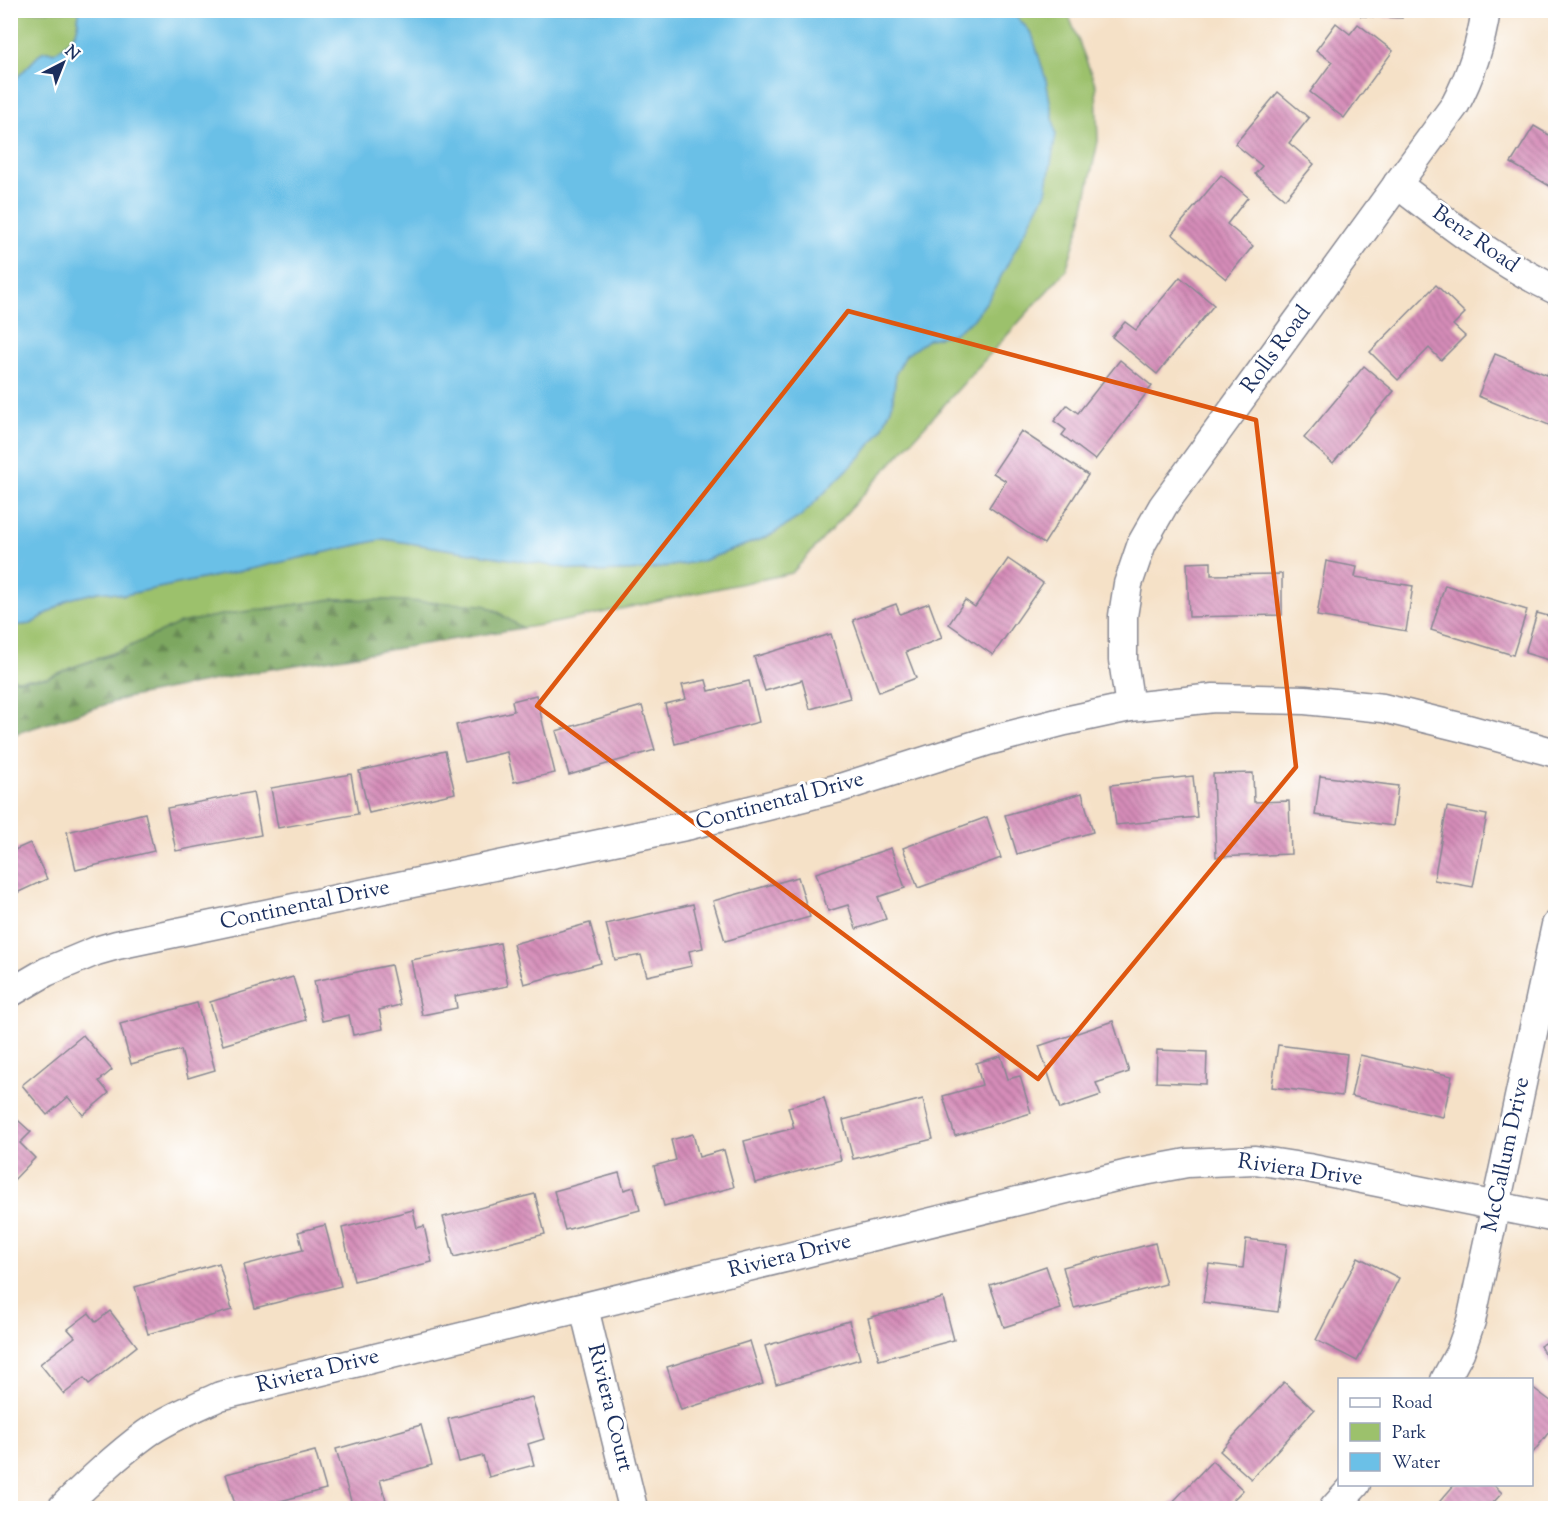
<svg xmlns="http://www.w3.org/2000/svg" width="1566" height="1519" font-family="'Sorts Mill Goudy',serif">
<style>
.green{fill:#9cc16c;stroke:#5c7865;stroke-width:1.5}
.forest{fill:url(#forest-firs);stroke:#4c6b5f;stroke-width:1.5}
.water{fill:#6bc0e7;stroke:#4378a2;stroke-width:1.5}
.building{fill:url(#building-back-hatch)}
.lines{fill:none;stroke-linecap:round;stroke-linejoin:round}
.minor-casing{stroke:#888892;stroke-width:31}
.minor{stroke:#fff;stroke-width:28}
.marked{fill:none;stroke:#de5710;stroke-width:4.5;stroke-linejoin:round}
.labels{text-anchor:middle;dominant-baseline:central;stroke-width:6;stroke-linejoin:round;paint-order:stroke}
.street-label{font-size:22px;fill:#1b2f5e;stroke:#fff}
</style>
<defs>
<pattern id="forest-firs" width="22" height="20" patternUnits="userSpaceOnUse" patternTransform="scale(1.5)"><rect width="22" height="20" fill="#7da760"/><path d="M5 1l3.5 6h-7zM16 11l3.5 6h-7z" fill="#668852"/></pattern>
<pattern id="building-back-hatch" width="6" height="6" patternUnits="userSpaceOnUse" patternTransform="scale(1.5)"><rect width="6" height="6" fill="#d58cb8"/><path d="M-1 5l2 2M0 0l6 6M5-1l2 2" fill="none" stroke="#ac7399"/></pattern>
</defs>
<rect width="100%" height="100%" fill="#fff"/>
<filter id="ink" filterUnits="userSpaceOnUse"><feTurbulence type="fractalNoise" baseFrequency=".0167" numOctaves="2"/><feDisplacementMap in="SourceGraphic" scale="12" xChannelSelector="R" yChannelSelector="G"/><feConvolveMatrix kernelMatrix="1 2 1 2 8 2 1 2 1" color-interpolation-filters="sRGB"/></filter>
<filter id="wash" filterUnits="userSpaceOnUse"><feTurbulence type="fractalNoise" baseFrequency=".008" numOctaves="4" result="noise"/><feDisplacementMap in="SourceGraphic" scale="24" xChannelSelector="R" yChannelSelector="G"/><feGaussianBlur stdDeviation="1.35" result="paint"/><feColorMatrix in="noise" values="0 0 0 0 0 0 0 0 0 0 0 0 0 0 0 0 0 1.4 0 .05"/><feComposite in="paint" operator="in"/></filter>
<g filter="url(#wash)">
<rect width="100%" height="100%" fill="#f5e1c7"/>
<g class="green">
<path d="M14 11H80C77 17 79 24 77 29 74 38 61 50 53 53L48 51 42 52 11 84 10 14Z"/>
<path d="M1011 11H1067L1096 86 1098 141 1081 222 1066 270 792 573 554 623 523 628 512 622 496 610 384 600 335 599 221 615 73 667 47 678 16 680 11 676 10 626 31 624 69 599 102 591 124 595 255 568 384 539 591 572 646 570 702 561 769 536 801 516 863 454 882 429 892 405 896 373 906 355 929 339 953 334 1032 34Z"/>
</g>
<path class="forest" d="M335 599 384 600 484 605C498 611 509 621 523 628L265 670 126 698 11 735V676L16 680 47 678 73 667 111 655 180 623 221 615Z"/>
<path class="water" d="M1011 10 1032 34 1046 80 1056 134 1046 192 990 297 973 320 953 334 929 339 906 355 896 373 892 405 882 429 863 454 801 516 769 536 702 561 646 570 591 572 384 539 255 568 124 595 102 591 69 599 31 624 11 626V84L42 52 48 51 53 53C61 50 74 38 77 29 79 24 77 17 80 11Z"/>
<g id="blocks">
<g class="building">
<path d="M1361 10H1402V18L1361 16Z"/>
<path d="M1336 23 1350 34 1358 24 1393 51 1344 118 1310 92 1332 62 1316 50Z"/>
<path d="M1278 92 1309 118 1289 143 1314 164 1285 199 1255 174 1262 166 1235 144Z"/>
<path d="M1534 126 1556 139V190L1511 163Z"/>
<path d="M1221 175 1248 197 1227 224 1253 246 1226 279 1172 234Z"/>
<path d="M1180 277 1214 305 1157 374 1112 337 1125 322 1136 330Z"/>
<path d="M1436 285 1465 313 1453 325 1465 336 1441 360 1429 348 1398 380 1370 352Z"/>
<path d="M1495 354 1547 375 1551 367 1556 369V428L1478 396Z"/>
<path d="M1120 360 1152 386 1095 460 1062 435 1066 430 1054 421 1067 405 1078 413Z"/>
<path d="M1364 366 1394 391 1333 463 1304 438Z"/>
<path d="M1021 431 1088 475 1044 544 989 507 1006 481 993 473Z"/>
<path d="M1008 559 1043 583 993 655 949 624 965 600 975 607Z"/>
<path d="M1326 561 1357 567 1355 577 1413 586 1406 631 1317 616Z"/>
<path d="M1211 562V575L1282 574V615L1189 617 1187 563Z"/>
<path d="M1445 585 1527 610 1513 655 1431 630Z"/>
<path d="M929 603 942 638 906 652 916 678 879 692 853 620 896 604 900 614Z"/>
<path d="M1537 613 1556 618V662L1525 653Z"/>
<path d="M831 634 850 698 810 709 802 680 765 691 754 657Z"/>
<path d="M706 680 709 691 749 681 759 722 675 744 665 704 686 699 682 685Z"/>
<path d="M536 695 555 773 514 782 507 752 465 762 456 725 514 711 512 701Z"/>
<path d="M642 706 655 750 569 775 556 731Z"/>
<path d="M445 751 455 793 369 813 359 771Z"/>
<path d="M1253 773 1254 802 1289 801 1291 854 1216 857 1213 774Z"/>
<path d="M351 774 358 814 278 828 271 788Z"/>
<path d="M1193 776 1197 817 1116 825 1111 785Z"/>
<path d="M1320 776 1398 786 1393 826 1315 815Z"/>
<path d="M253 792 261 835 176 851 167 808Z"/>
<path d="M1082 793 1093 832 1017 854 1005 815Z"/>
<path d="M1447 807 1487 815 1473 887 1434 880Z"/>
<path d="M145 813 154 851 76 870 67 832Z"/>
<path d="M987 817 1001 858 918 888 903 848Z"/>
<path d="M30 843 47 879 10 896V852Z"/>
<path d="M891 848 905 888 878 897 886 919 856 929 848 905 828 911 816 873Z"/>
<path d="M798 877 810 917 725 941 713 901Z"/>
<path d="M693 904 703 948 689 951 692 966 647 976 641 955 615 960 606 924Z"/>
<path d="M590 923 601 963 524 984 513 944Z"/>
<path d="M500 943 508 986 455 996 457 1008 422 1015 411 960Z"/>
<path d="M391 965 400 1005 379 1010 383 1029 353 1035 349 1015 322 1021 314 981Z"/>
<path d="M293 977 306 1020 223 1045 210 1002Z"/>
<path d="M197 1003 215 1070 188 1078 181 1050 131 1064 120 1024Z"/>
<path d="M1113 1021 1129 1072 1096 1083 1101 1095 1060 1109 1039 1046Z"/>
<path d="M83 1035 112 1070 99 1081 109 1093 83 1115 68 1097 47 1115 22 1085Z"/>
<path d="M1278 1045 1347 1054 1342 1096 1272 1087Z"/>
<path d="M1157 1050 1207 1052 1206 1084 1156 1082Z"/>
<path d="M1360 1055 1452 1076 1443 1117 1351 1096Z"/>
<path d="M1001 1056 1008 1079 1020 1076 1031 1113 955 1136 943 1096 982 1085 976 1063Z"/>
<path d="M824 1098 841 1160 755 1183 744 1141 794 1128 788 1107Z"/>
<path d="M923 1099 933 1139 853 1159 843 1120Z"/>
<path d="M10 1113 31 1132 20 1143 35 1158 10 1184Z"/>
<path d="M693 1134 699 1157 724 1150 734 1187 664 1206 654 1166 676 1160 671 1140Z"/>
<path d="M619 1173 624 1190 634 1187 640 1210 565 1230 554 1191Z"/>
<path d="M535 1194 545 1234 454 1257 443 1217Z"/>
<path d="M413 1210 417 1228 424 1226 432 1262 354 1281 342 1228Z"/>
<path d="M325 1225 341 1286 255 1308 244 1265 303 1250 298 1232Z"/>
<path d="M1246 1239 1287 1244 1278 1312 1203 1302 1209 1264 1243 1268Z"/>
<path d="M1155 1243 1166 1284 1074 1308 1063 1267Z"/>
<path d="M1358 1257 1399 1278 1357 1361 1316 1340Z"/>
<path d="M219 1263 232 1310 148 1334 135 1287Z"/>
<path d="M1046 1266 1061 1309 1004 1327 990 1285Z"/>
<path d="M943 1298 954 1340 879 1360 868 1318Z"/>
<path d="M110 1311 137 1346 89 1384 84 1378 64 1394 40 1364 75 1337 68 1329 89 1313 96 1322Z"/>
<path d="M849 1321 860 1359 776 1384 765 1346Z"/>
<path d="M1556 1337V1374L1540 1346Z"/>
<path d="M750 1341 763 1384 681 1410 667 1367Z"/>
<path d="M1284 1382 1314 1410 1251 1479 1220 1451Z"/>
<path d="M1532 1387 1556 1405V1423L1532 1454Z"/>
<path d="M532 1397 544 1439 528 1444 534 1465 489 1477 483 1456 459 1462 448 1419Z"/>
<path d="M421 1425 432 1465 380 1480 387 1504 373 1508H353L336 1449Z"/>
<path d="M315 1451 326 1489 254 1508H236L226 1474Z"/>
<path d="M1212 1461 1243 1490 1225 1508H1167Z"/>
<path d="M1455 1484H1493L1502 1493 1493 1503 1499 1508H1434Z"/>
</g>
</g>
</g>
<g filter="url(#ink)">
<use href="#blocks" fill-opacity="0" stroke="#888892" stroke-width="1.5"/>
<g class="lines">
<defs>
<g id="minor">
<path d="M1397 184C1448 223 1497 262 1556 290"/>
<path d="M1130 707 1123 660V616L1128 584 1142 543 1163 506 1455 105C1471 75 1481 44 1486 10"/>
<path d="M10 993 46 972 96 951 117 945 690 825 840 788 988 741 1065 721 1130 707 1214 698 1305 700 1383 708 1464 728 1556 753"/>
<path d="M584 1308 633 1508"/>
<path d="M1445 1380 1460 1352 1471 1321 1556 925"/>
<path d="M62 1508C89 1482 116 1456 146 1434 167 1419 196 1407 220 1396L1128 1174 1187 1163 1255 1160 1308 1168 1556 1218"/>
<path d="M1334 1508 1356 1484"/>
</g>
</defs>
<use href="#minor" class="minor-casing"/>
<use href="#minor" class="minor"/>
</g>
</g>
<path class="marked" d="M848 311 1256 420 1296 767 1038 1079 537 706Z"/>
<g class="labels">
<g class="street-label">
<text transform="translate(1475 240) rotate(35)">Benz Road</text>
<text transform="translate(1277 350) rotate(-54)">Rolls Road</text>
<text transform="translate(780 802) rotate(-15)">Continental Drive</text>
<text transform="translate(305 906) rotate(-12)">Continental Drive</text>
<text transform="translate(1507 1155) rotate(-78)">McCallum Drive</text>
<text transform="translate(1300 1171) rotate(8)">Riviera Drive</text>
<text transform="translate(790 1257) rotate(-14)">Riviera Drive</text>
<text transform="translate(318 1372) rotate(-14)">Riviera Drive</text>
<text transform="translate(609 1408) rotate(76)">Riviera Court</text>
</g>
</g>
<rect width="1566" height="1519" fill="none" stroke="#fff" stroke-width="36"/>
<rect x="1338" y="1378" width="195" height="108" fill="#ffffff" stroke="#a4acbf" stroke-width="1.5"/>
<rect x="1350" y="1398" width="30" height="9" fill="#ffffff" stroke="#a4acbf" stroke-width="1.5"/>
<text x="1392" y="1408" font-size="18" fill="#1b2f5e">Road</text>
<rect x="1350" y="1423" width="30" height="18" fill="#9cc16c" stroke="#a4acbf" stroke-width="1.5"/>
<text x="1392" y="1438" font-size="18" fill="#1b2f5e">Park</text>
<rect x="1350" y="1453" width="30" height="18" fill="#6bc0e7" stroke="#a4acbf" stroke-width="1.5"/>
<text x="1392" y="1468" font-size="18" fill="#1b2f5e">Water</text>
<g transform="translate(63 63) rotate(42)" stroke="#ffffff" stroke-width="4.5" paint-order="stroke">
<path d="M0-4.5L10 22L0 15L-10 22Z" fill="#1b2f5e"/>
<text y="-9" font-size="16" font-weight="bold" text-anchor="middle" fill="#1b2f5e">N</text>
</g>
</svg>
